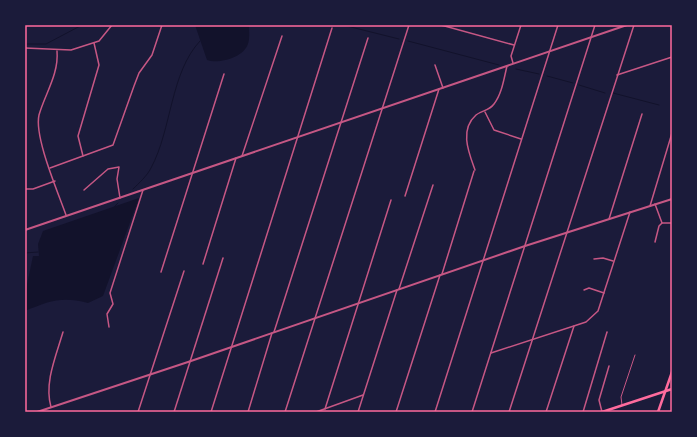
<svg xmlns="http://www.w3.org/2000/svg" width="697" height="437" font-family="'Sofia Sans Condensed',sans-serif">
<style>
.water{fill:#12122b}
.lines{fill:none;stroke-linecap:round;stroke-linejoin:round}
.stream{stroke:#12122b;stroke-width:1}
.service{stroke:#c65784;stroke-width:1}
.minor{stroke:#c65784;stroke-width:1.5}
.tertiary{stroke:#c65784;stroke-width:2}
.secondary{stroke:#ff6b9d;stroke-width:2.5}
.primary{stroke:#ff6b9d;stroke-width:2.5}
.neatline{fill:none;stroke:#ff6b9d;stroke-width:1.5}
</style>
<rect width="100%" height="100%" fill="#1b1b3a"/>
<g class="water">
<path d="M195 25H249C249 31 250 38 248 44 243 58 219 64 207 60Z"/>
<path d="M139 198 103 296 88 303C62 296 49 301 25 311V294L33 256H39L38 244 43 231Z"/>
</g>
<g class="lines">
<g class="stream">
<path d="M343 25 399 39"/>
<path d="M408 41 499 65"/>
<path d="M27 44H46L82 25"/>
<path d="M516 69 539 74"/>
<path d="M547 76 573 83"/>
<path d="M579 85 605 93"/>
<path d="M613 93 659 105"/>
<path d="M133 189C139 183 147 176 151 168 172 129 170 73 200 41"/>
<path d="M114 207 118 203"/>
<path d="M25 253 38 252"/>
</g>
<path class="service" d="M622 405 621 397 635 355"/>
<g class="minor">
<path d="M441 25 514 45"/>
<path d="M25 48 71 50 99 41 112 25"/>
<path d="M57 51C59 74 45 94 39 115 34 137 58 192 66 215"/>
<path d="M513 63 511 56 521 25"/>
<path d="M435 65 443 88"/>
<path d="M617 75 672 57"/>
<path d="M485 112 494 130 521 139"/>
<path d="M83 156 78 136 99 65 94 43"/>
<path d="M242 156 282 36"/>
<path d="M50 168 113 145 134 86 139 73 152 55 162 25"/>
<path d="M475 170C469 153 459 130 476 115 482 110 489 111 494 104 502 94 504 78 507 66"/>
<path d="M25 189H33L55 181"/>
<path d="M84 190 108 169 119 167 117 179 120 198"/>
<path d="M405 196 439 89"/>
<path d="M650 206 672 133"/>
<path d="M609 219 642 114"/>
<path d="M662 223H672"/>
<path d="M655 242 659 226 662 223 655 204"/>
<path d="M594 259 603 258 613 261"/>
<path d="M203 264 236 158"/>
<path d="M161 272 224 74"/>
<path d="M442 274 474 171"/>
<path d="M399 289 433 185"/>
<path d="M584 290 589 288 604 293"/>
<path d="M109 327 107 314 113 304 110 293 143 190"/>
<path d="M274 332 368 38"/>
<path d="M491 353 586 322 598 311 630 212"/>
<path d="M51 407C44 383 56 356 63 332"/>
<path d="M325 409 391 200"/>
<path d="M138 412 184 271"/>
<path d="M174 412 223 258"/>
<path d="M211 412 332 28"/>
<path d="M248 412 272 333"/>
<path d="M285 412 409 25"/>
<path d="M316 412 363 395"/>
<path d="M358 412 397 290"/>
<path d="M396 412 440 275"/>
<path d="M435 412 558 25"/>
<path d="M472 412 595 25"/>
<path d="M509 412 634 25"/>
<path d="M546 412 574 326"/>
<path d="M583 412 607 332"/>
<path d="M602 412 599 400 609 366"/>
</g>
<g class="tertiary">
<path d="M25 230 627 25"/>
<path d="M37 412 191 361 525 246 672 199"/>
</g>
<path class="secondary" d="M602 412 672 389"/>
<path class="primary" d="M658 412 672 372"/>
</g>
<rect width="697" height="437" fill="none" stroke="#1b1b3a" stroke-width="52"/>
<rect x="26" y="26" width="645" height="385" class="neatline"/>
</svg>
